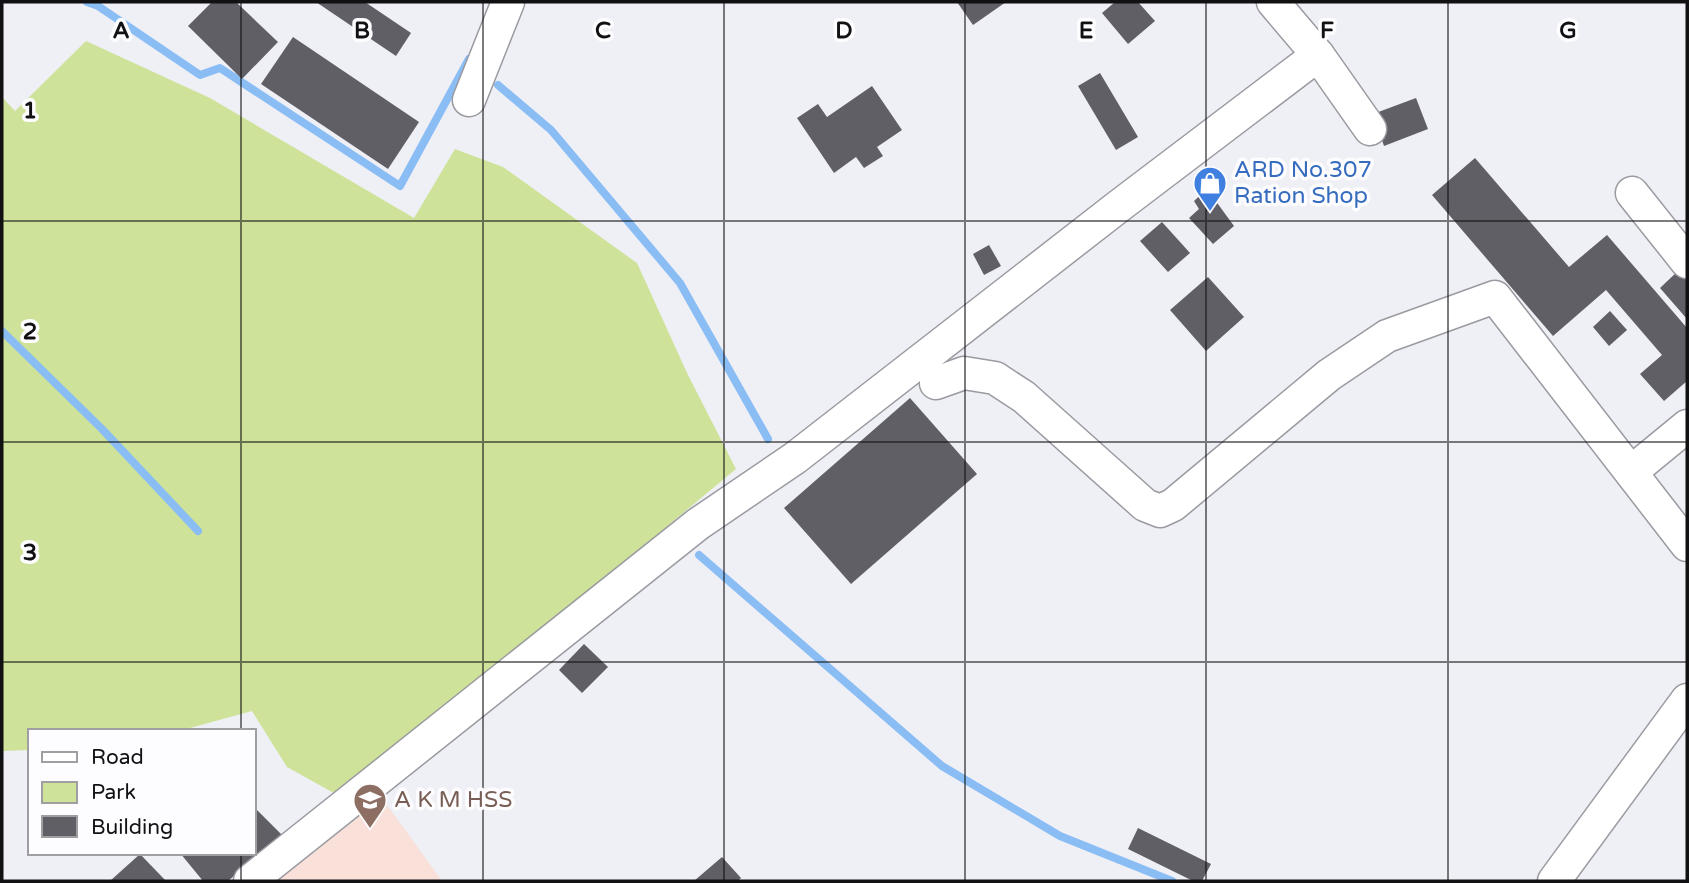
<svg xmlns="http://www.w3.org/2000/svg" width="1689" height="883" font-family="'Varela Round',sans-serif">
<style>
.education{fill:#f9e0d8}
.green{fill:#cee399}
.lines{fill:none;stroke-linecap:round;stroke-linejoin:round}
.stream{stroke:#8abdf4;stroke-width:8}
.building{fill:#5f5f65}
.minor-casing{stroke:#9a9aa1;stroke-width:35}
.minor{stroke:#fff;stroke-width:32}
.grid{fill:none;stroke:#111114;stroke-width:2;stroke-opacity:0.55}
.labels{text-anchor:middle;dominant-baseline:central;stroke-width:7;stroke-linejoin:round;paint-order:stroke}
.shop-label{font-size:23px;fill:#366cbe;stroke:#fdfdff;text-anchor:start}
.education-label{font-size:23px;fill:#785e54;stroke:#fdfdff;text-anchor:start}
.grid-label{font-size:23px;text-anchor:middle;font-weight:bold;fill:#111114;stroke:#fdfdff;stroke-width:7;stroke-linejoin:round;paint-order:stroke}
</style>
<rect width="100%" height="100%" fill="#efeff6"/>
<path class="education" d="M381 797 442 881H267Z"/>
<path class="green" d="M86 41 210 98 414 218 455 149 503 167 637 263 688 375 736 469 341 797 287 767 252 711 179 731H30V750L2 751V97L15 111Z"/>
<g class="lines">
<g class="stream">
<path d="M87 2 98 6 200 75 220 68 400 186 469 59"/>
<path d="M498 85 551 130 680 283 768 439"/>
<path d="M2 331 102 429 198 531"/>
<path d="M699 555 942 766 1060 836 1172 881"/>
</g>
</g>
<g class="building">
<path d="M212 2H236L278 42 242 79 188 26Z"/>
<path d="M316 2H365L411 33 396 56Z"/>
<path d="M957 2H1006L973 25Z"/>
<path d="M1115 2H1138L1155 21 1128 44 1102 13Z"/>
<path d="M293 37 419 122 388 169 261 84Z"/>
<path d="M1100 73 1138 137 1116 150 1078 86Z"/>
<path d="M872 86 902 130 877 147 883 156 864 168 856 157 834 173 797 118 818 104 827 117Z"/>
<path d="M1416 98 1428 129 1384 146 1373 114Z"/>
<path d="M1475 158 1569 267 1607 235 1687 328V381L1664 401 1640 374 1662 355 1606 290 1553 336 1432 195Z"/>
<path d="M1207 189 1234 226 1213 244 1189 218 1199 209 1194 201Z"/>
<path d="M1162 222 1190 253 1168 272 1140 241Z"/>
<path d="M989 245 1001 266 984 275 973 254Z"/>
<path d="M1679 270 1687 279V319L1660 288Z"/>
<path d="M1208 277 1244 317 1206 351 1170 310Z"/>
<path d="M1610 311 1627 330 1609 346 1593 327Z"/>
<path d="M910 398 977 474 851 584 784 508Z"/>
<path d="M584 644 608 667 582 693 559 670Z"/>
<path d="M254 807 282 835 228 881H203L180 853H254Z"/>
<path d="M1138 828 1211 864 1202 881H1193L1128 849Z"/>
<path d="M140 854 166 881H110Z"/>
<path d="M722 857 741 878 738 881H694Z"/>
</g>
<g class="lines">
<defs>
<g id="minor">
<path d="M1273 2 1318 55 1370 129"/>
<path d="M469 100 508 2"/>
<path d="M1632 193 1687 262"/>
<path d="M936 383 964 373 995 378 1024 397 1145 505 1160 511 1173 505 1329 375 1387 336 1495 297 1687 545"/>
<path d="M1631 472 1687 426"/>
<path d="M250 881 698 524 795 458 1119 206 1318 55"/>
<path d="M1554 881 1687 700"/>
</g>
</defs>
<use href="#minor" class="minor-casing"/>
<use href="#minor" class="minor"/>
</g>
<path class="grid" d="M241 2V731M483 2V881M724 2V881M965 2V881M1206 2V881M1448 2V881M2 221H1687M2 442H1687M2 662H1687M241 853V881"/>
<defs>
<symbol id="shop-pin" viewBox="-11 -11 22 30"><path d="M0 17L-7.5 6A9.5 9.5 0 1 1 7.5 6Z" fill="#3f7fe0" stroke="#fdfdff"/><path d="M-5-2.5h2.3a2.7 3.5 0 0 1 5.4 0H5L5.5 6h-11ZM-1.5-2.5h3a1.5 2.3 0 0 0-3 0Z" fill="#fff"/></symbol>
<symbol id="school-pin" viewBox="-11 -11 22 30"><path d="M0 17L-7.5 6A9.5 9.5 0 1 1 7.5 6Z" fill="#8d6e63" stroke="#fdfdff"/><path d="M0-5L7-2L0 1L-7-2ZM-4 1L0 2.5L4 1V4Q0 6-4 4Z" fill="#fff"/></symbol>
</defs>
<g fill-rule="evenodd">
<use href="#shop-pin" x="1191" y="164" width="38" height="52"/>
<use href="#school-pin" x="351" y="781" width="38" height="52"/>
</g>
<g class="labels">
<g class="shop-label">
<text x="1234" y="170">ARD No.307<tspan x="1234" dy="26">Ration Shop</tspan></text>
</g>
<g class="education-label">
<text x="394" y="800">A K M HSS</text>
</g>
</g>
<g class="grid-label">
<text x="121" y="38">A</text>
<text x="362" y="38">B</text>
<text x="603" y="38">C</text>
<text x="844" y="38">D</text>
<text x="1086" y="38">E</text>
<text x="1327" y="38">F</text>
<text x="1568" y="38">G</text>
<text x="30" y="118">1</text>
<text x="30" y="339">2</text>
<text x="30" y="560">3</text>
</g>
<rect width="1689" height="883" fill="none" stroke="#111114" stroke-width="7"/>
<rect x="28" y="729" width="228" height="126" fill="#fdfdff" stroke="#9f9fa1" stroke-width="2"/>
<rect x="42" y="752" width="35" height="10" fill="#ffffff" stroke="#9f9fa1" stroke-width="2"/>
<text x="91" y="764" font-size="21" fill="#111114">Road</text>
<rect x="42" y="782" width="35" height="21" fill="#cee399" stroke="#9f9fa1" stroke-width="2"/>
<text x="91" y="799" font-size="21" fill="#111114">Park</text>
<rect x="42" y="816" width="35" height="21" fill="#5f5f65" stroke="#9f9fa1" stroke-width="2"/>
<text x="91" y="834" font-size="21" fill="#111114">Building</text>
</svg>
